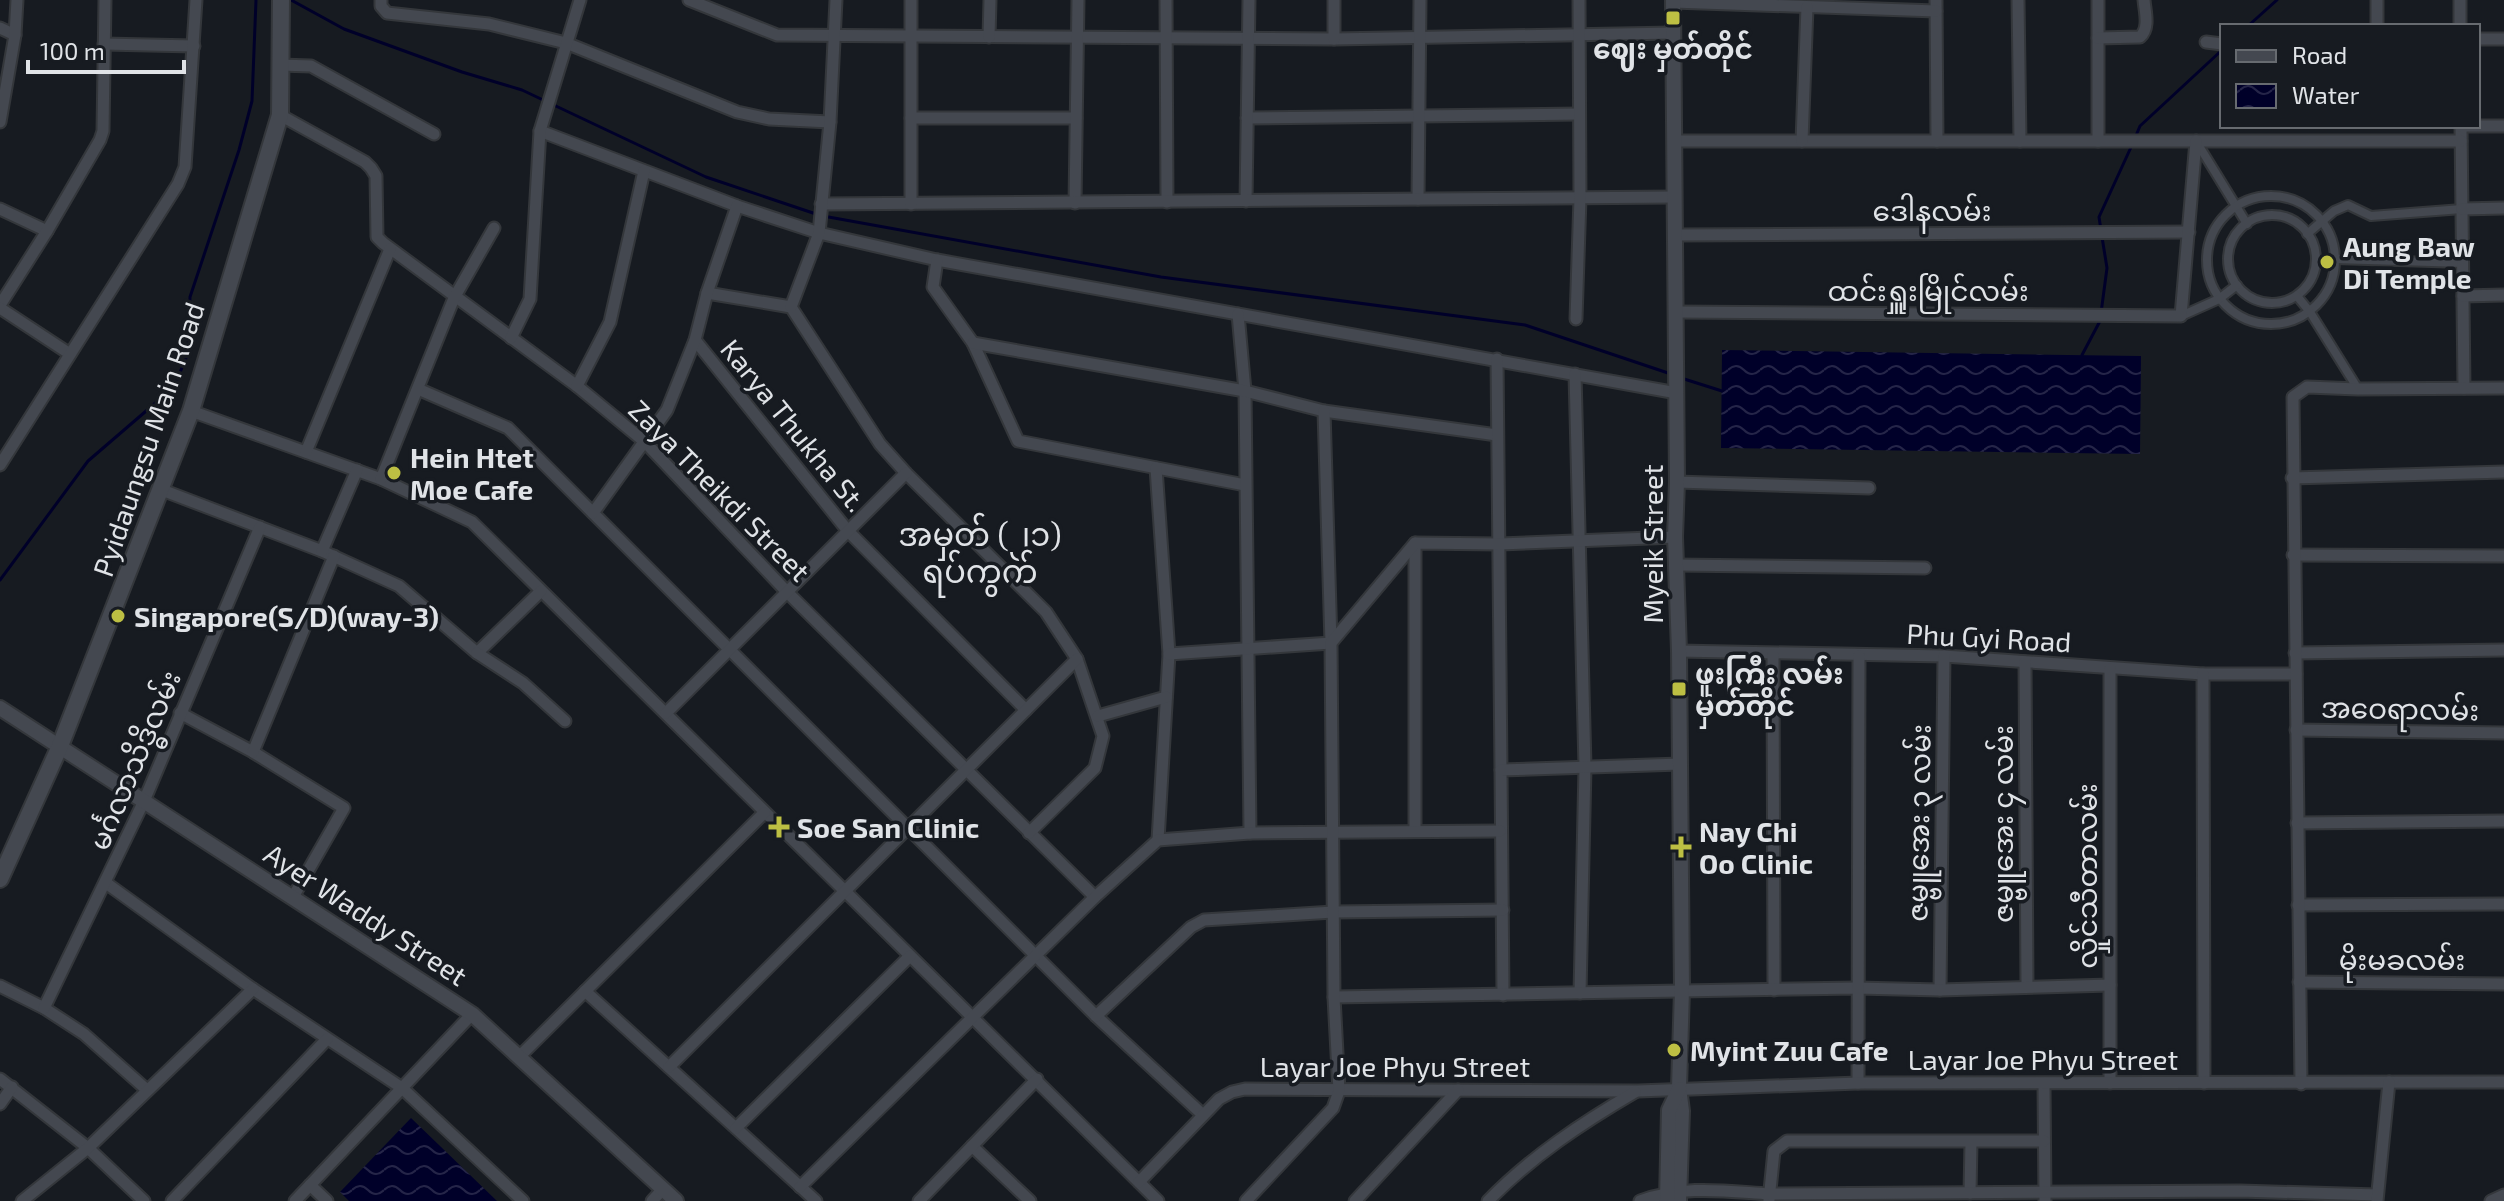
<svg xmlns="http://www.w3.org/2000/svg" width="2504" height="1201" font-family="'Exo 2','Noto Sans Myanmar',sans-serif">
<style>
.water{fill:url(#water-waves)}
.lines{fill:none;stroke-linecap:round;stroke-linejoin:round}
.stream{stroke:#000029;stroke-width:3}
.pedestrian-casing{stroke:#34373b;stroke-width:12}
.minor-casing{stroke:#34373b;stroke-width:15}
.tertiary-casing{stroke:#34373b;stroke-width:18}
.secondary-casing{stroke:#34373b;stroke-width:20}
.pedestrian{stroke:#444850;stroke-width:8}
.minor{stroke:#444850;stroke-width:11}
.tertiary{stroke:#444850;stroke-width:14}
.secondary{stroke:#444850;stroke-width:16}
.poi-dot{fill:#bdbf43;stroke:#171b21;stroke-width:3}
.labels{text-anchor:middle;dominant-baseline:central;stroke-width:7;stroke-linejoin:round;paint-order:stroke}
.poi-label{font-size:28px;font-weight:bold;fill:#e0e3e7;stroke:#171b21;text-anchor:start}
.street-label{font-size:28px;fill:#e0e3e7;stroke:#171b21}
.quarter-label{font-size:32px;fill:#e0e3e7;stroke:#171b21}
</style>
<defs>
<pattern id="water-waves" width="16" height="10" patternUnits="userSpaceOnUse" patternTransform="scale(2)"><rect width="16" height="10" fill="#000029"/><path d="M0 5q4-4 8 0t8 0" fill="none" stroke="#252548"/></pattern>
</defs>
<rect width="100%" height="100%" fill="#171b21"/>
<g class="water">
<path d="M1722 350 2141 356 2140 454 1721 448Z"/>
<path d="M411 1118 497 1201H349L340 1192Z"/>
</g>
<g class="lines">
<g class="stream">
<path d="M291 0 344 29 462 72 522 90 706 177 816 214"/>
<path d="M2248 26 2277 0"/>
<path d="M2135 138 2140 126 2222 50"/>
<path d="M823 216 1161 277 1525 325 1671 374"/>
<path d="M2101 230 2099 217 2132 145"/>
<path d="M2101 313 2107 268 2102 237"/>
<path d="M2082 355 2100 321"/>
<path d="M1681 378 1722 391"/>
<path d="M0 580 88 461 174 387 188 353 190 297 239 150 252 101 256 0"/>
</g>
<defs>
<g id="pedestrian">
<path d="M2196 141 2247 224"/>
<circle cx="2271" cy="260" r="64"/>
<circle cx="2272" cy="259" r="44"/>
<path d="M2307 234 2334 211 2348 205 2371 216 2462 209"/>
<path d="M2335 259 2463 263"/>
<path d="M2297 296 2310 312 2358 389"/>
<path d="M2181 316 2219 299 2237 285"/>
</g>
<g id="minor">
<path d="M381 0V6L387 13 489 24 566 43 737 112 769 119 830 122"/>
<path d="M689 0 777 35 1334 39 1673 33"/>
<path d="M1166 0 1167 202"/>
<path d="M1936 0 1937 141"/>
<path d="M2018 0 2020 141"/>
<path d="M2098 0V141"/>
<path d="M2460 0V26"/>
<path d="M1673 2 1936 11"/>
<path d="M2377 26V0"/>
<path d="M0 28 15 35"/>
<path d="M989 37 990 0"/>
<path d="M2098 38 2140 37C2150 28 2145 12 2144 0"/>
<path d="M1334 39V0"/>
<path d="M2478 39H2504"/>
<path d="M2206 42 2222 44"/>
<path d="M104 44 194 46"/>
<path d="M280 65 311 66 434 134"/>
<path d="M280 115 365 162 371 168 376 176 377 237 383 243 577 386 645 442 787 592 1095 897"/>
<path d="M911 118H1076"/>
<path d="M1247 118 1579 114"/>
<path d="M0 122 15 35 17 0"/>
<path d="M2461 126 2464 388"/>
<path d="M2461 126H2504"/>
<path d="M540 131 737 206 819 233 937 260 1677 393"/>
<path d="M1674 141H2461"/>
<path d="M1802 141 1807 7"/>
<path d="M1418 199 1420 0"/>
<path d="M1246 201 1249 0"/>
<path d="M1075 203 1078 0"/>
<path d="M821 204 1675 197"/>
<path d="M911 204V0"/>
<path d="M0 209 47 231"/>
<path d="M2462 209 2504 208"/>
<path d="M1675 235 2189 232"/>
<path d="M937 260 933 287 973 343 1018 441 1245 485"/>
<path d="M707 293 791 307 880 444 906 473 1046 612 1077 659 1103 736 1095 768 1029 833"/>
<path d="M2463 296 2504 295"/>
<path d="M0 305 47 231 100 140 103 131 105 0"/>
<path d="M791 307 819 233 830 122 836 0"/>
<path d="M0 308 70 354"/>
<path d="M1676 312 2181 316 2196 141"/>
<path d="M1238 314 1245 391 1250 833"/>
<path d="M1576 319 1580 198 1579 0"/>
<path d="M511 338 530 299 540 131 580 0"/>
<path d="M695 340 848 531 1026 710"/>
<path d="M973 343 1245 391 1324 411 1497 435"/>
<path d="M1497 359 1501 770"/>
<path d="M1575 374 1585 767 1580 993"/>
<path d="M577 386 610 322 644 171"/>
<path d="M418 389 508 428 1096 1016 1203 1115"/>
<path d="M191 411 381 479 472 522 1158 1201"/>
<path d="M306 452 390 249"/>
<path d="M0 465 178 184 185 167 196 0"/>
<path d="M1156 468 1169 654 1158 840"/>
<path d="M2292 478 2504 472"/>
<path d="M381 479 454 298 494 228"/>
<path d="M1677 482 1869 488"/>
<path d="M162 490 322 551 399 586 477 653 541 591"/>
<path d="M593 513 667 410 695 340 707 293 737 206"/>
<path d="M1415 543V831"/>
<path d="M322 551 357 470"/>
<path d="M2293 555 2504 556"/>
<path d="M1676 565 1925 568"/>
<path d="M1679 651 1944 656 2203 674H2296"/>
<path d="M477 653 523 683 565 721"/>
<path d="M2295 653 2504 650"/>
<path d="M1169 654 1331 643 1324 411"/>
<path d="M1773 655 1774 990"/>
<path d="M2025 662 2027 986"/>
<path d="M2203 674 2204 1083"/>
<path d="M180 713 253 752 344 808 293 897"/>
<path d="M666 713 906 473"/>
<path d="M1098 716 1166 697"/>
<path d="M2296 730 2504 733"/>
<path d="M253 752 334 556"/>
<path d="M2297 823 2504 821"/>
<path d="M106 883 253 989 402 1088 523 1201"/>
<path d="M2298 905 2504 904"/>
<path d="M2299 982 2504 984"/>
<path d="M0 986 44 1008 84 1034 147 1090"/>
<path d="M1940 990 1944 656"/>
<path d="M585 991 816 1201"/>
<path d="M1503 995 1501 770 1680 764"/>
<path d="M1334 997 1857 988 1940 990 2110 985"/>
<path d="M44 1008 144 801 260 527"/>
<path d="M1096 1016 1191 927 1204 920 1333 912 1503 910"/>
<path d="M519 1057 764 813"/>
<path d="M669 1067 1077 659"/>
<path d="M0 1079 88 1148 144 1201"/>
<path d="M1858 1083 1859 656"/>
<path d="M2110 1083V669"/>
<path d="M2301 1084 2293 397 2307 387 2358 389 2504 388"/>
<path d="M2044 1085 2045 1201"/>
<path d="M0 1104 12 1087"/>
<path d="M736 1128 910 956"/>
<path d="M972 1146 1030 1201"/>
<path d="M1139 1182 1219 1099 1232 1092 1245 1089 1638 1091 1858 1083 2504 1082"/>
<path d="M310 1185 327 1201"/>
<path d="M800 1187 1095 897 1158 840 1250 833 1500 831"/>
<path d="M1970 1193 1971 1142"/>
<path d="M1769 1200 1774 1151 1787 1141H2044"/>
<path d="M22 1201 88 1148 253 989"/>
<path d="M172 1201 327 1039"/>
<path d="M295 1201 472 1014"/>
<path d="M652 1201 663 1189"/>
<path d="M919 1201 1037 1079"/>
<path d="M1246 1201 1333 1108 1339 1091 1334 997 1331 643 1415 543 1500 544 1675 537"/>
<path d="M1355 1201 1458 1090"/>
<path d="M1488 1201C1532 1156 1582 1123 1635 1092"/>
<path d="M1640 1201C1685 1185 1722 1191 1769 1194L2240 1191 2377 1195"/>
<path d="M2377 1201 2389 1082"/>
<path d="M2491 1201 2504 1195"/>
</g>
<g id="tertiary">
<path d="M1673 0 1677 482 1675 537 1679 651 1682 990 1679 1088 1682 1111 1679 1201"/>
<path d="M0 708 472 1014 676 1201"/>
<path d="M1667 1201 1669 1110 1679 1089"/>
</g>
<path id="secondary" d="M0 879 60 746 191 411 280 115 281 0"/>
</defs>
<use href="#pedestrian" class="pedestrian-casing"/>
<use href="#minor" class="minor-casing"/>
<use href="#tertiary" class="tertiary-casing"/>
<use href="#secondary" class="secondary-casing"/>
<use href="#pedestrian" class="pedestrian"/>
<use href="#minor" class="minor"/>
<use href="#tertiary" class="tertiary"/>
<use href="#secondary" class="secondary"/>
</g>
<g class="poi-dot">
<rect x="1665" y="10" width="16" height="16" rx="4"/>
<circle cx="2327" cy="262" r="8"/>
<circle cx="394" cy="473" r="8"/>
<circle cx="118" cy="616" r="8"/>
<rect x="1671" y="681" width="16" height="16" rx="4"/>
<path d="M775 815h8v8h8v8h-8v8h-8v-8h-8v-8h8z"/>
<path d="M1677 835h8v8h8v8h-8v8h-8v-8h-8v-8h8z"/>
<circle cx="1674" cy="1050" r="8"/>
</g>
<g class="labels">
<g class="poi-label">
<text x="1673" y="48" text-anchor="middle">ဈေး မှတ်တိုင်</text>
<text x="2343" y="246">Aung Baw<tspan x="2343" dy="32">Di Temple</tspan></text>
<text x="410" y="457">Hein Htet<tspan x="410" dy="32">Moe Cafe</tspan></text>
<text x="134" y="616">Singapore(S/D)(way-3)</text>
<text x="1695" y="673">ဖူးကြီး လမ်း<tspan x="1695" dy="32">မှတ်တိုင်</tspan></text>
<text x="797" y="827">Soe San Clinic</text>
<text x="1699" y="831">Nay Chi<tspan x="1699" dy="32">Oo Clinic</tspan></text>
<text x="1690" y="1050">Myint Zuu Cafe</text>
</g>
<g class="street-label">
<text x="1932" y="210">ဒေါနလမ်း</text>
<text x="1928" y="290">ထင်းရှူးမြိုင်လမ်း</text>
<text transform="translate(794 425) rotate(51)">Karya Thukha St.</text>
<text transform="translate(148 439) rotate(-71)">Pyidaungsu Main Road</text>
<text transform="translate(720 490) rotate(45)">Zaya Theikdi Street</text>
<text transform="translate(1652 544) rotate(-90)">Myeik Street</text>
<text transform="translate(1989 637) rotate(3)">Phu Gyi Road</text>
<text transform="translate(2400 708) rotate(1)">အဝေရာလမ်း</text>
<text transform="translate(134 760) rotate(-67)">မင်္ဂလာသိဒ္ဓိလမ်း</text>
<text transform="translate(1918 823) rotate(-89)">ဇမ္ဗူအေး ၃ လမ်း</text>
<text transform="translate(2002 824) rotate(-90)">ဇမ္ဗူအေး ၄ လမ်း</text>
<text transform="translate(2086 876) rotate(-90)">လှိုင်သီတာလမ်း</text>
<text transform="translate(366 914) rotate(33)">Ayer Waddy Street</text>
<text x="2402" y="959">မိုးမခလမ်း</text>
<text x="2043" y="1059">Layar Joe Phyu Street</text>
<text x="1395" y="1066">Layar Joe Phyu Street</text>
</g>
<g class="quarter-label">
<text x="980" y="533">အမှတ် (၂၁)<tspan x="980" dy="37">ရပ်ကွက်</tspan></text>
</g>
</g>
<rect x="2220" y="24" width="260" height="104" fill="#171b21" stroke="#676b70" stroke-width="2"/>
<rect x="2236" y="50" width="40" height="12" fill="#444850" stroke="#676b70" stroke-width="2"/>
<text x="2292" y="64" font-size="24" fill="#e0e3e7">Road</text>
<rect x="2236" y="84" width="40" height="24" fill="url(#water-waves)" stroke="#676b70" stroke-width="2"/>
<text x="2292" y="104" font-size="24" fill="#e0e3e7">Water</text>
<path d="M28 60v12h156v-12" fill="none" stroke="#e0e3e7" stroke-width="4"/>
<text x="40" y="60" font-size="24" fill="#e0e3e7" stroke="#171b21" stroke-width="6" paint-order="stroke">100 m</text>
</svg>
